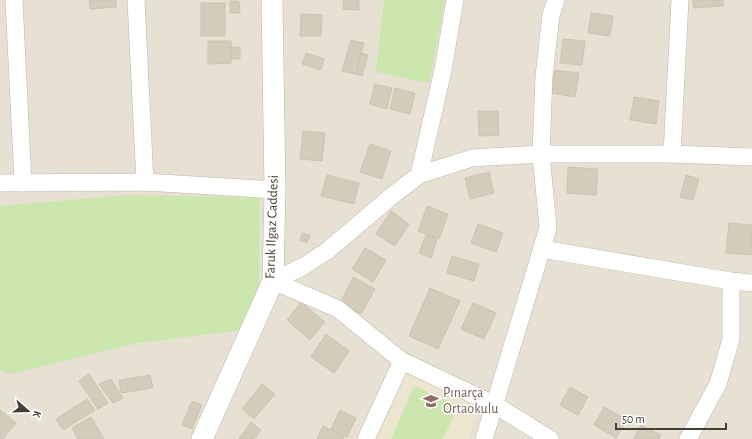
<svg xmlns="http://www.w3.org/2000/svg" width="752" height="439" font-family="'Alegreya Sans',sans-serif">
<style>
.residential{fill:#e7e1d3}
.education{fill:#ece5cf}
.green{fill:#cce7ae}
.building{fill:#d4cbbb;stroke:#cfc3ae}
.lines{fill:none;stroke-linecap:round;stroke-linejoin:round}
.minor-casing{stroke:#beb7a8;stroke-width:18}
.tertiary-casing{stroke:#beb7a8;stroke-width:22}
.minor{stroke:#fff;stroke-width:17}
.tertiary{stroke:#fff;stroke-width:21}
.labels{text-anchor:middle;dominant-baseline:central;stroke-width:3;stroke-linejoin:round;paint-order:stroke}
.street-label{font-size:14px;fill:#453f35;stroke:#fff}
.education-label{font-size:14px;fill:#785e54;stroke:#fff;text-anchor:start}
</style>
<rect width="100%" height="100%" fill="#f3efe5"/>
<rect class="residential" x="0" y="0" width="752" height="439"/>
<path class="education" d="M412 369 469 395 479 408 469 439H371L401 373Z"/>
<g class="green">
<path d="M384 0H445L429 83 376 72Z"/>
<path d="M125 195 259 197V287L242 330 139 343 9 374 0 370V206Z"/>
<path d="M414 386 458 406 443 439H391Z"/>
</g>
<g class="building">
<path d="M89 0H116V7L90 9Z"/>
<path d="M344 0H359V10L343 9Z"/>
<path d="M693 0H723L724 6 694 8Z"/>
<path d="M230 1H239L240 13H230Z"/>
<rect x="201" y="3" width="24" height="33"/>
<path d="M591 13 613 16 610 36 588 33Z"/>
<path d="M301 14 322 15 321 36H300Z"/>
<path d="M563 39 585 41 582 65 560 63Z"/>
<path d="M351 40 364 43 356 74 342 71Z"/>
<path d="M208 41H231V63L208 64Z"/>
<rect x="231" y="47" width="9" height="12"/>
<path d="M306 53 324 59 321 70 302 64Z"/>
<path d="M361 53 368 55 362 76 356 74Z"/>
<path d="M555 70 579 73 575 97 551 93Z"/>
<path d="M375 84 392 88 387 109 370 104Z"/>
<path d="M395 88 415 93 410 114 390 109Z"/>
<path d="M634 97 659 101 656 124 630 120Z"/>
<path d="M478 111H498L499 135 479 136Z"/>
<path d="M303 131 325 133 322 161 300 159Z"/>
<path d="M370 144 391 151 382 179 360 172Z"/>
<path d="M568 167 598 169 596 195 567 193Z"/>
<path d="M489 172 494 193 470 199 465 178Z"/>
<path d="M327 175 359 183 354 204 321 196Z"/>
<path d="M686 175 699 179 693 200 680 197Z"/>
<path d="M427 206 448 214 439 239 418 231Z"/>
<path d="M391 211 409 224 395 246 376 234Z"/>
<path d="M729 223 752 225 751 255 726 253Z"/>
<path d="M478 224 503 233 496 252 471 243Z"/>
<path d="M302 233 310 235 307 243 300 240Z"/>
<path d="M426 235 437 239 431 258 419 253Z"/>
<path d="M365 248 386 260 373 282 352 269Z"/>
<path d="M452 256 479 264 474 281 447 273Z"/>
<path d="M353 277 375 289 361 314 340 303Z"/>
<path d="M430 288 460 301 438 349 409 336Z"/>
<path d="M301 302 325 322 310 340 287 320Z"/>
<path d="M473 303 496 313 484 339 461 329Z"/>
<path d="M326 334 349 351 334 373 311 357Z"/>
<path d="M89 374 108 403 98 409 79 381Z"/>
<path d="M150 375 153 388 121 393 119 380Z"/>
<path d="M111 379 123 398 113 403 99 384Z"/>
<path d="M262 384 275 394 254 419 242 409Z"/>
<path d="M570 387 588 397 578 415 560 405Z"/>
<path d="M87 399 95 410 63 430 56 419Z"/>
<path d="M192 401 202 405 192 429 182 425Z"/>
<path d="M604 407 627 420 616 438 594 425Z"/>
<path d="M0 410 16 423 3 439 0 438Z"/>
<path d="M340 410 356 418 347 437 331 429Z"/>
<path d="M91 417 104 439H78L72 428Z"/>
<path d="M251 422 261 430 254 439H239Z"/>
<path d="M641 425 661 435 659 439H633Z"/>
<path d="M323 426 344 436 343 439H317Z"/>
</g>
<g class="lines">
<defs>
<g id="minor">
<path d="M14 0 23 183"/>
<path d="M136 0 145 182"/>
<path d="M672 154 680 0"/>
<path d="M419 175 443 70 455 0"/>
<path d="M0 183 145 182 275 190"/>
<path d="M542 249 731 281 752 283"/>
<path d="M273 281 304 266 327 251 393 195 419 175 472 158 541 154H672L752 157"/>
<path d="M273 281 338 309 402 361 495 405 550 439"/>
<path d="M366 439 402 361"/>
<path d="M484 439 548 228 541 154 544 76 551 15 556 0"/>
<path d="M688 439 718 384 731 339V281"/>
</g>
<path id="tertiary" d="M202 439 273 281 275 190 272 0"/>
</defs>
<use href="#minor" class="minor-casing"/>
<use href="#tertiary" class="tertiary-casing"/>
<use href="#minor" class="minor"/>
<use href="#tertiary" class="tertiary"/>
</g>
<defs>
<symbol id="school-bare" viewBox="-9 -9 18 18"><path d="M0-5L7-2L0 1L-7-2ZM-4 1L0 2.5L4 1V4Q0 6-4 4Z" fill="#8d6e63" stroke="#fff" stroke-width="2.5" paint-order="stroke"/></symbol>
</defs>
<g fill-rule="evenodd">
<use href="#school-bare" x="420" y="390" width="22" height="22"/>
</g>
<g class="labels">
<g class="street-label">
<text transform="translate(272 227) rotate(-88)">Faruk Ilgaz Caddesi</text>
</g>
<g class="education-label">
<text x="443" y="393">Pınarça<tspan x="443" dy="16">Ortaokulu</tspan></text>
</g>
</g>
<g transform="translate(28 411) rotate(110)" stroke="#ffffff" stroke-width="3" paint-order="stroke">
<path d="M0-3L7 15L0 10L-7 15Z" fill="#453f35"/>
<text y="-6" font-size="11" font-weight="bold" text-anchor="middle" fill="#453f35">K</text>
</g>
<path d="M616 423v6h110v-6" fill="none" stroke="#453f35" stroke-width="2"/>
<text x="622" y="423" font-size="12" fill="#453f35" stroke="#ffffff" stroke-width="3" paint-order="stroke">50 m</text>
</svg>
